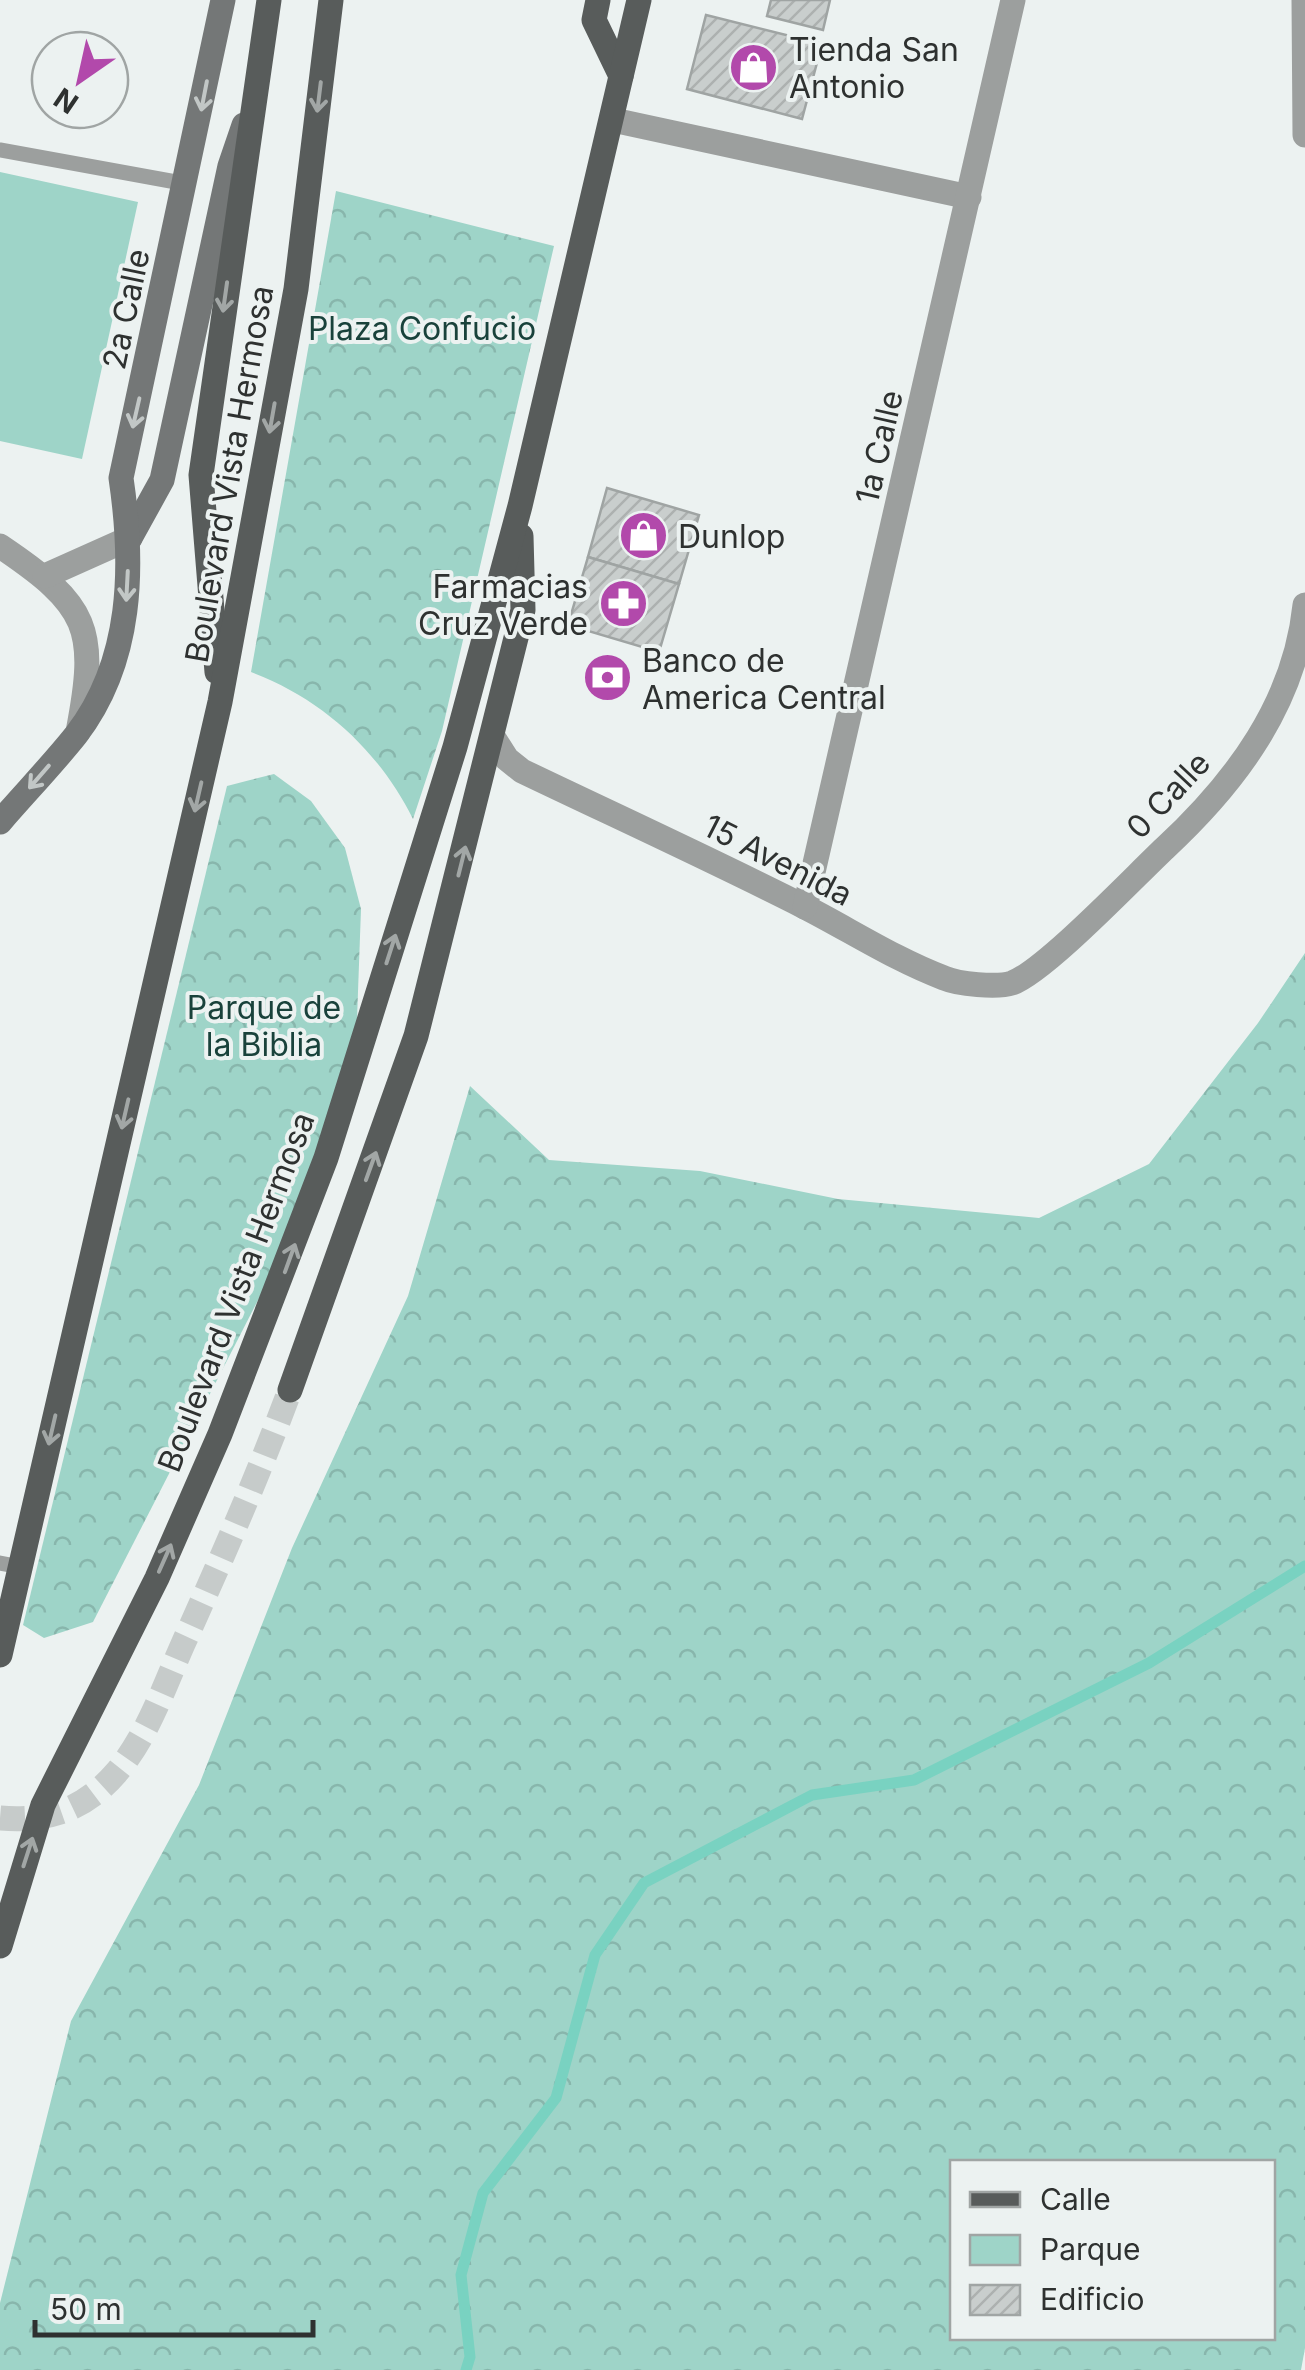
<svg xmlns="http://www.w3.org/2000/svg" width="1305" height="2370" font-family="Inter,sans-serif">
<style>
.green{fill:#9ed4c8}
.forest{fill:url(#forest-crowns);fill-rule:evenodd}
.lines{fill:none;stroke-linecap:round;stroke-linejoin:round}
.stream{stroke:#79d2c1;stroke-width:11}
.building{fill:url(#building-hatch);stroke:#9fa4a3;stroke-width:2.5}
.primary-tunnel{stroke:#c6cbca;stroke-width:25;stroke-dasharray:25 12;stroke-linecap:butt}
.lane{stroke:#9c9f9e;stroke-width:15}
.street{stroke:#9c9f9e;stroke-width:25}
.secondary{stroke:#747777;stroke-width:25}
.primary{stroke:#585c5b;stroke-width:25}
.oneway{stroke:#c2c7c6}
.oneway2{stroke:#a2a7a6}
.labels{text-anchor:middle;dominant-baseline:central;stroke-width:8;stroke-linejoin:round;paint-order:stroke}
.poi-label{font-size:32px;fill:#2e3130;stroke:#ecf2f1;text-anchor:start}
.street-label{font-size:32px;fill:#2e3130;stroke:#ecf2f1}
.park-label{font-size:32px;fill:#19423b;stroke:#ecf2f1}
</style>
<defs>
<pattern id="forest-crowns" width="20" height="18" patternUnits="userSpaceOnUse" patternTransform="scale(2.5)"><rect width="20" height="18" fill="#9ed4c8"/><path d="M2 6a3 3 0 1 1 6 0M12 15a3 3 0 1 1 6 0" fill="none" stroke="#88b6ac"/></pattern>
<pattern id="building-hatch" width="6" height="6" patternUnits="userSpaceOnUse" patternTransform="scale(2.5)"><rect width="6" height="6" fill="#c9cecd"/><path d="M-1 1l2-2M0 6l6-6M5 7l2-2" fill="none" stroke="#adb1b0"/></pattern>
</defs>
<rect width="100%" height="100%" fill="#ecf2f1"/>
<path class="green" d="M0 172 138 202 82 459 0 441Z"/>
<g class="forest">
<path d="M336 191 554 246 442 731 413 819C379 751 323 699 251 672Z"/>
<path d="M274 774 311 801 345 848 361 909 356 1047 277 1263 93 1622 44 1638 23 1625 227 786Z"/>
<path d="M1305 953V2348L1301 2370H0V2303L71 2021 199 1785 292 1548 408 1296 470 1086 549 1160 700 1171 838 1199 1039 1218 1149 1164 1258 1023ZM1272 2162V2338H952V2162Z"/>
</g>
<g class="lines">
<path class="stream" d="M466 2370 470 2357 461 2275 483 2193 556 2098 595 1955 644 1883 812 1795 914 1780 1149 1663 1305 1566"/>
</g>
<g class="building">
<path d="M771 0H830L823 30 767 16Z"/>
<path d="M706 15 822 44 802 119 687 89Z"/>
<path d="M607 488 699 515 679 584 588 557Z"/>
<path d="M588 557 679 584 659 652 568 625Z"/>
</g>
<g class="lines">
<path class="primary-tunnel" d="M0 1818C47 1822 84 1810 116 1773 147 1737 164 1687 183 1644 221 1560 258 1476 290 1390"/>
<g class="lane">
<path d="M0 150 187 184"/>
<path d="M0 1563 21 1567"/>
</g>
<g class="street">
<path d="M1304 0 1305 135"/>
<path d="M613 120 969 197"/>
<path d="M0 546C89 606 98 628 78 732"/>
<path d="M45 576 130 538"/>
<path d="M493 737 507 759 522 771C616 816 710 859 803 906 850 930 894 959 944 978 958 984 997 988 1012 983 1045 971 1134 877 1165 848 1236 782 1295 703 1305 605"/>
<path d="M805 907 1013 0"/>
</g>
<g class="secondary">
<path d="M130 538 162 480 230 166 244 125"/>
<path d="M0 822C25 793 52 765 76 735 133 661 134 566 121 478L223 0"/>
</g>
<g class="primary">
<path d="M598 0 594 20 621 76"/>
<path d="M217 672 201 475 269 0"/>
<path d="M290 1390 416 1036 523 610 521 536"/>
<path d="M0 1655 220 702 296 289 331 0"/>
<path d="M0 1946 43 1805 157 1578 220 1434 326 1158 455 747 520 506 639 0"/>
</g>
</g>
<defs><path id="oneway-shaft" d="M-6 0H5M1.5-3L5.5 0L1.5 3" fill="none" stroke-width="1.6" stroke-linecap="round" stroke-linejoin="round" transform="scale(2.5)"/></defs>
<g class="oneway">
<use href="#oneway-shaft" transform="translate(204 96) rotate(101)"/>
<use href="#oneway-shaft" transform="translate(136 413) rotate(103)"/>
<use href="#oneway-shaft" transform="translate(127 586) rotate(93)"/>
<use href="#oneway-shaft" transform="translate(39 777) rotate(131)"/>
</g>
<g class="oneway2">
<use href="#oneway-shaft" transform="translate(319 97) rotate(97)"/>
<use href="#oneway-shaft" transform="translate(225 297) rotate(98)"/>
<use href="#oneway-shaft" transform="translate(272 418) rotate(100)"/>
<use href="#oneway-shaft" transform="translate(198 797) rotate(103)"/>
<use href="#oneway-shaft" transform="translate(462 861) rotate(-76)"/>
<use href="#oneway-shaft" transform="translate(391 949) rotate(-72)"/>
<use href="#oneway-shaft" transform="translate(125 1114) rotate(103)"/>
<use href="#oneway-shaft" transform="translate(371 1166) rotate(-70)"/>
<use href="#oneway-shaft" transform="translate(290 1258) rotate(-70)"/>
<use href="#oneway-shaft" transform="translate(52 1430) rotate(103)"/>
<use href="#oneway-shaft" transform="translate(165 1558) rotate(-66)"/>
<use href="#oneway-shaft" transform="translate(28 1852) rotate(-72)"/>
</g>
<defs>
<symbol id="shop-disc" viewBox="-11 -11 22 22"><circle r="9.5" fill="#b249ab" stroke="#ecf2f1"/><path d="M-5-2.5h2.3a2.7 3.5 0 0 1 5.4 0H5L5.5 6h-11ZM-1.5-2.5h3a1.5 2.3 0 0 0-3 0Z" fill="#fff"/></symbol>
<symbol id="pharmacy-disc" viewBox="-11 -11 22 22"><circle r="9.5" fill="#b249ab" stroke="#ecf2f1"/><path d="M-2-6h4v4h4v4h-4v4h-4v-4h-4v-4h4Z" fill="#fff"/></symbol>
<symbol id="bank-disc" viewBox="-11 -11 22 22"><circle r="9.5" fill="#b249ab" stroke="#ecf2f1"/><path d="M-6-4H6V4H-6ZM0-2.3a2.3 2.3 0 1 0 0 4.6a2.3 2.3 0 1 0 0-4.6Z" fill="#fff"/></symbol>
</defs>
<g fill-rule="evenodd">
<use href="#shop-disc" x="726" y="40" width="55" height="55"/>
<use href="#shop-disc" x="616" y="508" width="55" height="55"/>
<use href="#pharmacy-disc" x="596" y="576" width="55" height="55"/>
<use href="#bank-disc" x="580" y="650" width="55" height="55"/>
</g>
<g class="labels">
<g class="poi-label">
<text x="789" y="49">Tienda San<tspan x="789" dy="37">Antonio</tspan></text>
<text x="678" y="536">Dunlop</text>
<text x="588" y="586" text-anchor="end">Farmacias<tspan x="588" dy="37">Cruz Verde</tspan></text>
<text x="642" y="660">Banco de<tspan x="642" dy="37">America Central</tspan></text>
</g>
<g class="street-label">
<text transform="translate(126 309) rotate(-78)">2a Calle</text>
<text transform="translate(879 447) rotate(-77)">1a Calle</text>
<text transform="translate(229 474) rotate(-80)">Boulevard Vista Hermosa</text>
<text transform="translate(1168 795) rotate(-47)">0 Calle</text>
<text transform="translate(778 860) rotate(27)">15 Avenida</text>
<text transform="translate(236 1292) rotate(-69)">Boulevard Vista Hermosa</text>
</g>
<g class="park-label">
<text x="422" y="328">Plaza Confucio</text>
<text x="264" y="1007">Parque de<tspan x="264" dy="37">la Biblia</tspan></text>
</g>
</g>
<rect x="950" y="2160" width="325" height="180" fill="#ecf2f1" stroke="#a0a5a4" stroke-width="2.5"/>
<rect x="970" y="2192" width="50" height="15" fill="#585c5b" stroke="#a0a5a4" stroke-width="2.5"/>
<text x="1040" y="2210" font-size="30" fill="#2e3130">Calle</text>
<rect x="970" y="2235" width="50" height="30" fill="#9ed4c8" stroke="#a0a5a4" stroke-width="2.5"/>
<text x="1040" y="2260" font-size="30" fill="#2e3130">Parque</text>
<rect x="970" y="2285" width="50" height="30" fill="url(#building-hatch)" stroke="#a0a5a4" stroke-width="2.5"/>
<text x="1040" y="2310" font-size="30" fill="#2e3130">Edificio</text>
<g transform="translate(80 80) rotate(214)"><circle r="48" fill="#ecf2f1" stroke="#a0a5a4" stroke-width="2.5"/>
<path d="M0-8L18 38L0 25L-18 38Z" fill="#b249ab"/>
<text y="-15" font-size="28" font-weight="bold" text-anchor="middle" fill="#2e3130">N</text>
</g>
<path d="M35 2320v15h278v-15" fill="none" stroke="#2e3130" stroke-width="5"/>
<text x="50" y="2320" font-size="30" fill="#2e3130" stroke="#ecf2f1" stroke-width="8" paint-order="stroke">50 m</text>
</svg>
